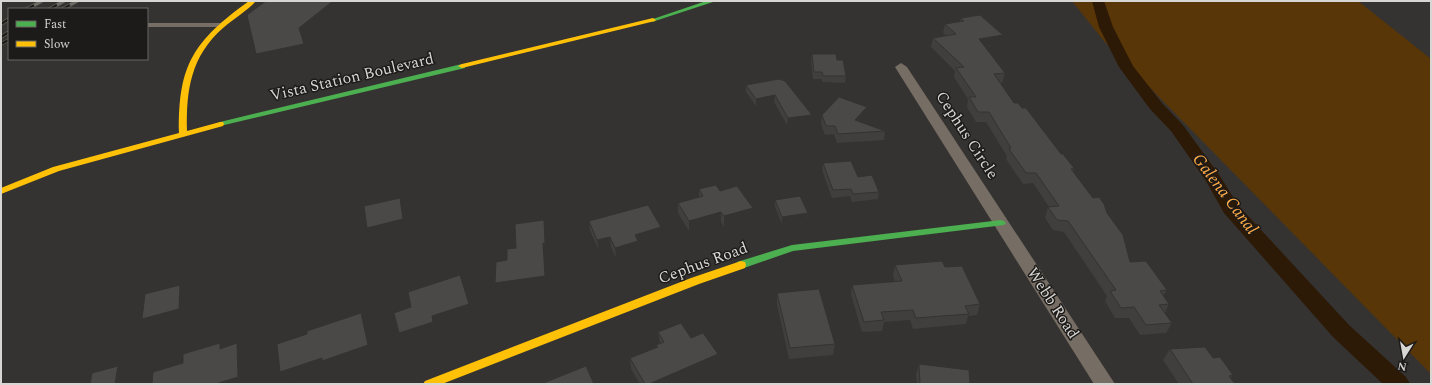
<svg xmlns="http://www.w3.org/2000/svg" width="1432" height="385" font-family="Spectral,serif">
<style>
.green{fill:#583607}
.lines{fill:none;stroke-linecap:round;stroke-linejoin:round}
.canal{fill:#2d1a06;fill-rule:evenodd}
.lane{fill:#766d64;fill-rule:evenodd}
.street{fill:#766d64;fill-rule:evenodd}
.fast{fill:#4caf50;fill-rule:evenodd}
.slow{fill:#ffc107;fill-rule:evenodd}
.rail-casing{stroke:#6d6963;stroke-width:3.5}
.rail{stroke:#1d1b19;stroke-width:2.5;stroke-dasharray:8;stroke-linecap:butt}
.wall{fill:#403f3e}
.shaded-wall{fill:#343332}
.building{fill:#4b4948;stroke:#343332}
.labels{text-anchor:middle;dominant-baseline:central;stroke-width:3;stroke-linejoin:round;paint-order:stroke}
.street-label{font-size:16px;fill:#d8d6d3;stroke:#1d1b19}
.water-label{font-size:17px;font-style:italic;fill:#ffaa46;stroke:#1d1b19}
</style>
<rect width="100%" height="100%" fill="#353331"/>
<path class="green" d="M1072 1H1358L1431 59V374L1104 41Z"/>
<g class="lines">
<path class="canal" d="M1092 1H1104L1113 27 1133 66 1162 103 1183 125 1220 176 1238 205 1349 325 1406 377 1410 384H1383L1333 337 1224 213 1206 181 1171 131 1150 109 1119 67 1099 27Z"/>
<path class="lane" d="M147 23H222L225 25 222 27H147Z"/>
<path class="street" d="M901 63 907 67 1115 384H1094L895 67Z"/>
<g class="fast">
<path d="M706 1H716L655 21 653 22 650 20Z"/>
<path d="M462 64H465V68L220 126 216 124 220 122Z"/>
<path d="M1001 220 1004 221 1006 223 1004 225 793 251 741 269 737 268 736 265 737 262 792 245Z"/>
</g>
<g class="slow">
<path d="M249 1H256C247 11 233 19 223 28 191 56 186 90 187 131L220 122H223L224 124 223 126 59 171 1 194V188L53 167 179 133C178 64 194 41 249 1Z"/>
<path d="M653 18 656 20 655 21 462 68 458 66 462 64Z"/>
<path d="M741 261 745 262 746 265 745 268 699 284 442 384H423L425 381 691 278Z"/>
</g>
<defs>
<g id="rail">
<path d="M27 9 42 1"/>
<path d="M50 9 64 1"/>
<path d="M63 9 77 1"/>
<path d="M1 24 9 19"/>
<path d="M1 37 9 32"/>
<path d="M1 44 9 40"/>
</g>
</defs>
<use href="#rail" class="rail-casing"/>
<use href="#rail" class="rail"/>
</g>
<g class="wall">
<path d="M961 18 1001 44 985 47 1005 73 1002 83H1000L1014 103 1022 108 1061 154 1074 168 1073 172 1093 198 1107 213 1130 262 1167 290 1163 296 1169 304 1165 313 1172 323 1166 333 1140 335 1129 318H1115L1105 301 1107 296 1064 232 1053 230 1045 218 1048 207H1049L1033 183 1023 184 1006 159 1007 156 986 122H976L967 107 968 99 954 77 955 71 931 47 933 38 946 36 943 33 945 24 960 22Z"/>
<path d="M812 54 837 60 846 76 845 83 822 82V79H813L811 60Z"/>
<path d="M785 81 812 115 811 122 787 125 774 102 756 106 746 92V85Z"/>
<path d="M867 107 866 116 860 122 885 131 884 140 837 143 834 134 825 135 821 124 822 115Z"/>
<path d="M823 163 858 177 879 192 878 199 852 202 850 196 832 198 822 170Z"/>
<path d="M699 189 720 191 753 218 724 227 721 222 689 231 678 213V203L699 197Z"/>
<path d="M775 200 808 213 807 221 782 224 775 207Z"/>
<path d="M589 221 662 238 638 245 639 252 616 258 611 247 599 250 590 231Z"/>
<path d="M895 265 945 267 980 304 977 315 968 316 966 324 913 329 910 320 884 322 882 331 862 332 851 295 852 285 895 282 893 275Z"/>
<path d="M777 293 835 344 833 355 789 359 777 304Z"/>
<path d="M658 332 691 338 718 365 673 384H640L631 369 630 358 657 347 656 345 660 344Z"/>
<path d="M1170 349 1213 358 1233 375 1230 378 1235 384H1179L1163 360Z"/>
<path d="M919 364 970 384H917L916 375Z"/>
</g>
<g class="shaded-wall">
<path d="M333 1H354L304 42 309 58 263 69 256 54 299 28Z"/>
<path d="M1003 35 1001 44 976 48 979 39Z"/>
<path d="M775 95 774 102 756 106V99Z"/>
<path d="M867 107 866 116 854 129 855 120Z"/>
<path d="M812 115 811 122 787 125 788 118Z"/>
<path d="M400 198 402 205 405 227 370 235 367 228Z"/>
<path d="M753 208V218L724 227V216Z"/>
<path d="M721 212V222L689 231V221Z"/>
<path d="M808 213 807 221 782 224V217Z"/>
<path d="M544 220 546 230 548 253 545 254 547 286 498 294 495 283Z"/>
<path d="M661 227 662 238 638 245 639 252 616 258 615 248 635 235Z"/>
<path d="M610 237 611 247 599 250 597 240Z"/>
<path d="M180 285 185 292 184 316 148 326 142 319Z"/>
<path d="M469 304 472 314 436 327 437 332 403 344 399 333 432 316Z"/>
<path d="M361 313 365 323 373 356 328 372 326 369 286 383 280 372 322 358Z"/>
<path d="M220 343 226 354 220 349Z"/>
<path d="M237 343 244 354 245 384H215Z"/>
<path d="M718 354V365L673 384H649Z"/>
<path d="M118 366 126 376 125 384H115Z"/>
</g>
<g class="building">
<path d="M266 1H333L299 28 304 44 256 54 247 15Z"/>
<path d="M980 15 1003 35 979 39 1005 73 994 74 1014 103H1018L1022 108H1026L1061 154H1063L1074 168 1071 169 1093 198 1099 197 1104 204 1107 213 1123 235 1130 262 1146 261 1167 290 1160 291 1169 304 1159 305 1172 323 1146 325 1134 307 1121 308 1110 291 1116 290 1068 221 1057 220 1048 207 1059 206 1036 173H1026L1009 149 1011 148 989 112H978L969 97H976L956 68 964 67 933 38 956 34 945 24 964 21 961 18Z"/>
<path d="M812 54H836L837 60H843L846 76H823L822 72H814Z"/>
<path d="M779 79 785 81 812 115 788 118 775 95 756 99 746 85Z"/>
<path d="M839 97 867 107 855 120 885 131 838 134 835 126H826L822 115Z"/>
<path d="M851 161 858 177 872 175 879 192 853 194 851 189 833 190 823 163Z"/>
<path d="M716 185 720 191 737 186 753 208 724 216 721 212 689 221 678 203 703 196 699 189Z"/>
<path d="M800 196 808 213 782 217 775 200Z"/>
<path d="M400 198 403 219 367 228 364 206Z"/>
<path d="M648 205 661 227 635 235 638 241 615 248 610 237 597 240 589 221Z"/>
<path d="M544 220 545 243H543L545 276 495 283 496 262 507 260V249L516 248 515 224Z"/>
<path d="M942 261 945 267 962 266 980 304 965 306 969 314 916 318 913 310 881 312 884 320 864 322 852 285 902 281 895 265Z"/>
<path d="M460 275 469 304 432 316 433 322 399 333 394 313 411 307 408 292Z"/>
<path d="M180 285 179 309 142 319 145 294Z"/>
<path d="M819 289 835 344 790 348 777 293Z"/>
<path d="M361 313 368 345 322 361V358L280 372 277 344 307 334V331Z"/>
<path d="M681 323 691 338 703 333 718 354 649 384H645L630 358 658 347 656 345 664 342 658 332Z"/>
<path d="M220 343V349L237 343 238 377 215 384H152L153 372 183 363V354Z"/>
<path d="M1205 347 1213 358 1220 357 1233 375 1229 376 1235 384H1193L1170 349Z"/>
<path d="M919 364 969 370 970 384H920Z"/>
<path d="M118 366 115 384H90L92 373Z"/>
<path d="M586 366 594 384H541Z"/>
</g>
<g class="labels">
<g class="street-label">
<text transform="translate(352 77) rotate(-13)">Vista Station Boulevard</text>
<text transform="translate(967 135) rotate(57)">Cephus Circle</text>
<text transform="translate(703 263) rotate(-20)">Cephus Road</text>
<text transform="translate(1053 303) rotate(57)">Webb Road</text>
</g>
<g class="water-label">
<text transform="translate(1225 194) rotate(53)">Galena Canal</text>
</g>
</g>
<rect width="1432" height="385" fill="none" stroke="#d8d6d3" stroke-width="4"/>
<rect x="8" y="8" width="140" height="52" fill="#1d1b19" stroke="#686663"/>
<rect x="16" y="21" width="20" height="6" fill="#4caf50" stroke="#686663"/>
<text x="44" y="28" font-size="12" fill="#d8d6d3">Fast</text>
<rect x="16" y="41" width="20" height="6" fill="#ffc107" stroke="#686663"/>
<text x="44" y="48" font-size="12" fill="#d8d6d3">Slow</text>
<g transform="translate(1404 357) rotate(191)" stroke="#1d1b19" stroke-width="3" paint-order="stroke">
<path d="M0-3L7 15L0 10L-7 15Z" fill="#d8d6d3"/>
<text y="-6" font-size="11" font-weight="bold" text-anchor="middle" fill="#d8d6d3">N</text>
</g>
</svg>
